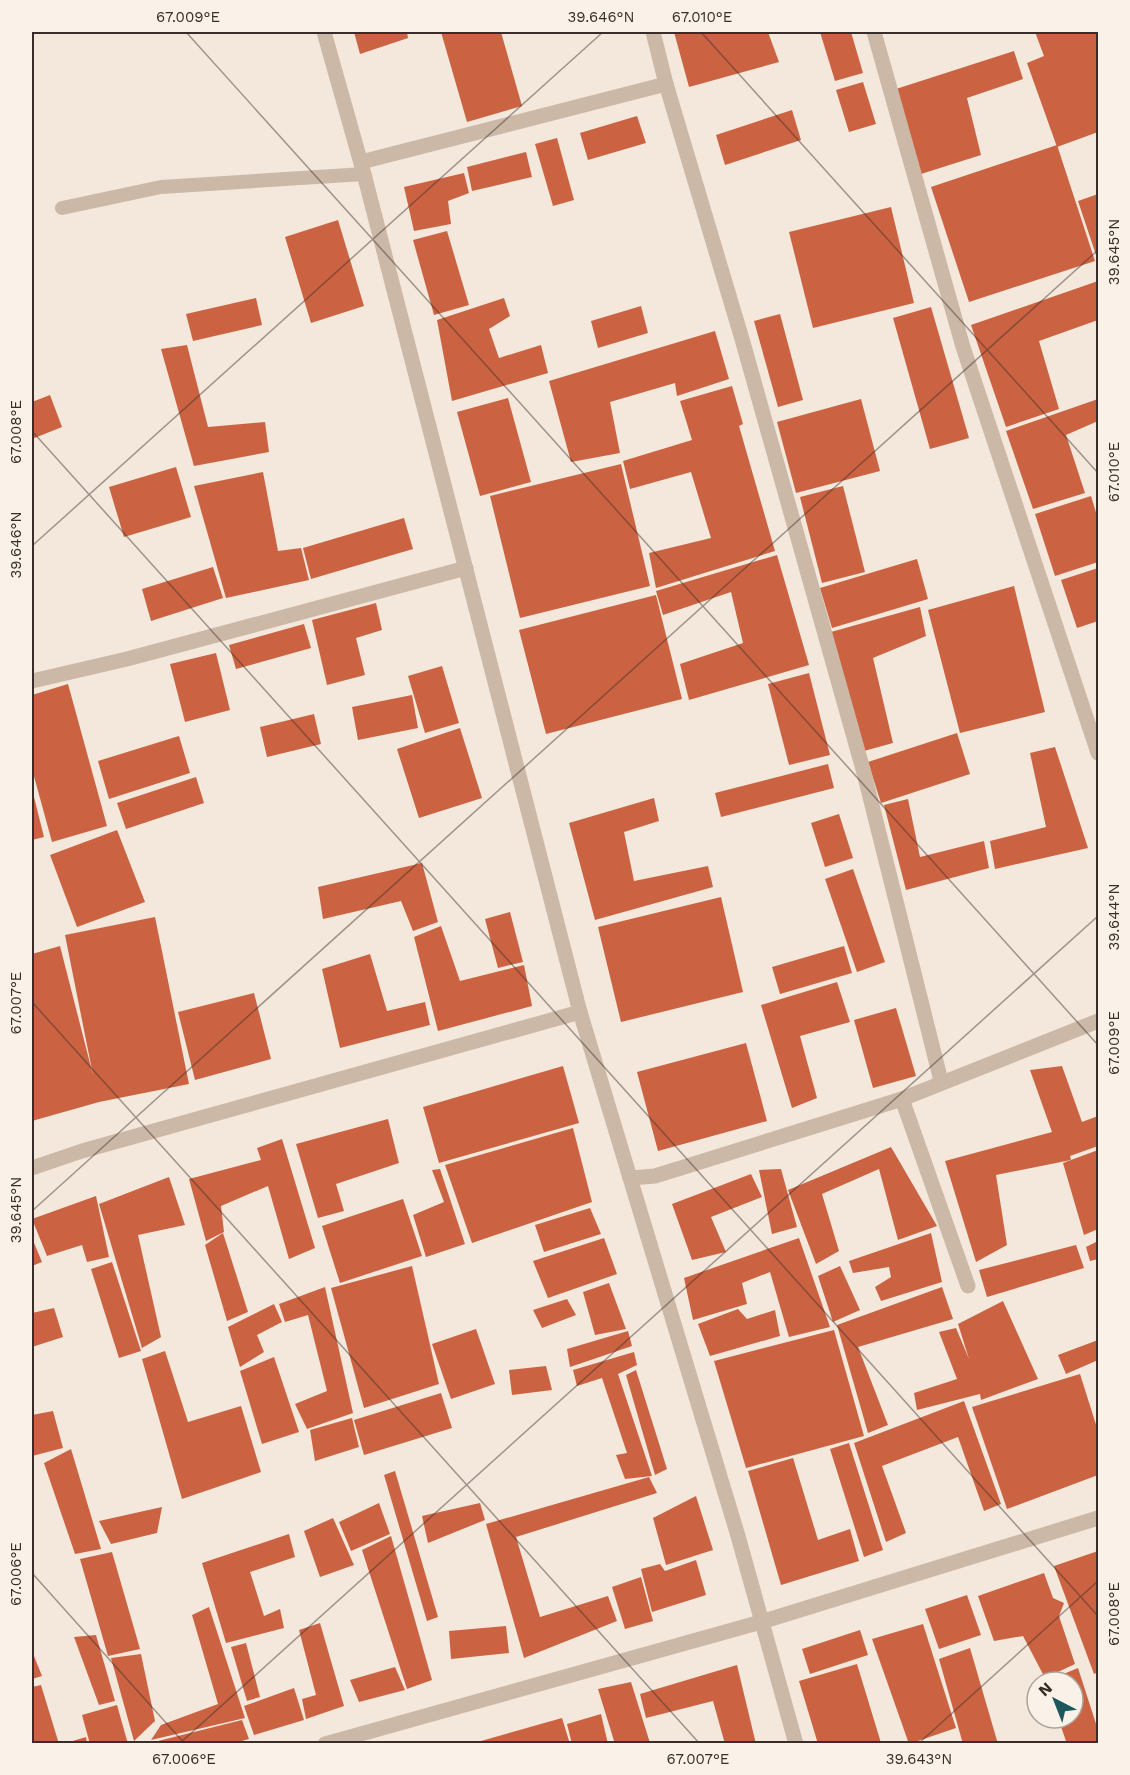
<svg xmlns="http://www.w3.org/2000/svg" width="1130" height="1775" font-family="'Work Sans',sans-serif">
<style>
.building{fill:#cb6342}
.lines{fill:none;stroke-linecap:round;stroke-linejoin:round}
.lane{stroke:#ccb8a7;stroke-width:14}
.street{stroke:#ccb8a7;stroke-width:15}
.ticks{fill:none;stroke:#382d28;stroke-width:1.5;stroke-opacity:0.45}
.neatline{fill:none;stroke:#382d28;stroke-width:2}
.ticks-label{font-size:15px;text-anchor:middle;fill:#382d28}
</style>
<rect width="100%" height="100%" fill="#f3e8db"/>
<g class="building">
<path d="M354 32H407L408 38 360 54Z"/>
<path d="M441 32H501L522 106 467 122Z"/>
<path d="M674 32H768L779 62 689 87Z"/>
<path d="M820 32H851L863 73 835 81Z"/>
<path d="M1035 32H1098V132L1057 147 1027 63 1044 56Z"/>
<path d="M1014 51 1023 79 967 98 981 155 921 174 896 89Z"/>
<path d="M863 82 876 124 849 132 836 90Z"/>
<path d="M792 110 801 140 725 165 716 135Z"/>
<path d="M637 116 646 143 588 160 580 133Z"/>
<path d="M557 138 574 200 553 206 535 144Z"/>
<path d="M1057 145 1095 261 969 302 931 187Z"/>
<path d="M526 152 532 177 472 191 467 167Z"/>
<path d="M464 173 469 193 448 201 451 224 414 231 404 187Z"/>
<path d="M1098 194V261L1078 201Z"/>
<path d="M891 207 914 303 813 328 789 232Z"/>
<path d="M338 220 364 306 311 323 285 237Z"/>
<path d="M447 231 469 305 434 315 413 240Z"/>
<path d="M1098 281V320L1039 341 1059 409 1006 427 971 325Z"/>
<path d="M256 298 262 325 193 341 186 314Z"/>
<path d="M504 298 510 316 489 329 499 358 541 345 548 373 452 401 437 320Z"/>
<path d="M641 306 648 333 598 348 591 321Z"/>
<path d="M931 307 969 438 930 449 893 318Z"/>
<path d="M780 314 803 400 778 407 754 321Z"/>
<path d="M715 331 729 379 677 396 675 383 610 402 620 453 571 462 549 381Z"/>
<path d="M187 345 208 427 265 422 269 452 194 466 161 349Z"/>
<path d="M732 386 743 424 739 426 775 551 656 588 649 553 711 538 691 472 630 489 623 461 692 440 680 401Z"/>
<path d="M50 395 62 427 32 439V402Z"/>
<path d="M508 398 531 482 480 496 457 412Z"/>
<path d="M861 399 880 471 796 493 777 422Z"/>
<path d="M1098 399V421L1066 435 1085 493 1033 509 1006 431Z"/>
<path d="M621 464 650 586 520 618 490 496Z"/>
<path d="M176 467 191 517 124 537 109 487Z"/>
<path d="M263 472 278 551 301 548 309 580 226 598 194 486Z"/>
<path d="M843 486 865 572 822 583 800 497Z"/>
<path d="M1091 496 1098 519V562L1055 576 1035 514Z"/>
<path d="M404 518 413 549 311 579 303 548Z"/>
<path d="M777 555 809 665 689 700 680 664 743 643 731 592 663 615 656 591Z"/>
<path d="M917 559 928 599 832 628 820 588Z"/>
<path d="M213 567 223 598 151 621 142 589Z"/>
<path d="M1098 568V621L1077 628 1061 580Z"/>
<path d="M1014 586 1045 712 960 733 928 610Z"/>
<path d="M656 595 682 699 546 734 519 630Z"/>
<path d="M376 603 382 630 356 638 365 675 327 685 312 620Z"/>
<path d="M920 607 926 636 873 658 893 743 864 751 831 632Z"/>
<path d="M304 624 311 648 236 669 229 645Z"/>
<path d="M216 653 230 710 185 722 170 664Z"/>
<path d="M442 666 459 723 425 733 408 676Z"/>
<path d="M809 673 830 755 789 765 768 684Z"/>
<path d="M68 684 107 826 52 842 32 769V695Z"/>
<path d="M412 695 418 728 358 740 352 707Z"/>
<path d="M314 714 321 744 267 757 260 727Z"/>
<path d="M460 728 482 798 419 818 397 749Z"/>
<path d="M957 733 970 774 881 803 868 762Z"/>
<path d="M179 736 190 773 109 799 98 761Z"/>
<path d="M1055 747 1088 848 995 869 990 841 1046 827 1030 753Z"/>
<path d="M828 764 834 788 721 817 715 793Z"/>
<path d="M196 777 204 803 126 829 117 803Z"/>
<path d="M32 789 44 837 32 840Z"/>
<path d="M654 798 659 821 624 832 634 881 708 866 713 887 595 920 569 823Z"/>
<path d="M908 799 920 857 984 841 989 868 906 890 884 805Z"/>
<path d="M839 814 853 858 825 867 811 823Z"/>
<path d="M117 830 145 902 77 927 50 855Z"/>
<path d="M422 863 438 922 413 931 401 901 323 919 318 887Z"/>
<path d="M853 869 885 962 857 972 825 879Z"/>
<path d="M721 897 743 992 621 1022 598 927Z"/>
<path d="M510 912 523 962 498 968 485 919Z"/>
<path d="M155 917 189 1084 99 1102 32 1121V954L60 946 93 1075 65 935Z"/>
<path d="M441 926 460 981 524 965 532 1006 438 1031 414 937Z"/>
<path d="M844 946 852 973 780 994 772 967Z"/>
<path d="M370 954 387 1011 425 1002 430 1025 340 1048 322 969Z"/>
<path d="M837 982 850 1022 800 1036 817 1098 792 1108 761 1005Z"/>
<path d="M254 993 271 1059 195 1080 178 1012Z"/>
<path d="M896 1008 916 1076 873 1088 854 1020Z"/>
<path d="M746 1043 767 1121 658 1151 637 1072Z"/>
<path d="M563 1066 579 1123 439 1163 423 1107Z"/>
<path d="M1062 1066 1082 1122 1098 1116V1146L1070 1156 1071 1160 1098 1150V1229L1084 1235 1063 1163 1071 1160 996 1175 1007 1245 976 1262 945 1161 1052 1132 1030 1070Z"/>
<path d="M388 1119 399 1163 336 1184 344 1211 318 1218 296 1144Z"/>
<path d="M573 1128 592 1202 472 1243 445 1165Z"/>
<path d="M282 1139 315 1248 289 1259 268 1186 221 1206 224 1232 206 1241 189 1179 261 1160 257 1148Z"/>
<path d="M891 1147 937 1226 898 1240 879 1169 822 1194 839 1251 816 1264 788 1190Z"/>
<path d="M440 1169 465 1244 426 1257 413 1215 444 1202 432 1170Z"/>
<path d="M781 1169 797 1227 772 1234 759 1170Z"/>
<path d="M751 1174 762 1197 711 1217 726 1252 692 1260 672 1204Z"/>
<path d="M169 1177 185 1225 138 1235 161 1337 142 1348 99 1204Z"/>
<path d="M96 1196 109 1257 87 1262 82 1245 47 1256 32 1219Z"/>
<path d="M403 1199 422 1256 340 1283 322 1226Z"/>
<path d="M590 1208 601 1234 544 1252 535 1225Z"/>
<path d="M223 1233 248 1312 227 1321 205 1245Z"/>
<path d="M931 1233 942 1282 881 1301 875 1287 891 1277 889 1267 853 1273 849 1261Z"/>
<path d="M32 1238 42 1262 32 1266Z"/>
<path d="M604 1238 617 1274 548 1298 533 1261Z"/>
<path d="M799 1238 830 1327 789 1337 770 1272 742 1283 747 1304 693 1320 684 1278Z"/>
<path d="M1098 1241V1259L1090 1261 1086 1247Z"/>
<path d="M1076 1245 1084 1268 987 1297 979 1270Z"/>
<path d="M112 1262 141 1351 119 1358 91 1269Z"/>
<path d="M412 1266 439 1384 364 1408 331 1288Z"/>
<path d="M840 1266 860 1310 833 1322 818 1276Z"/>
<path d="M609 1283 626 1329 595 1335 583 1292Z"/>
<path d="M325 1287 353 1413 307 1429 295 1404 327 1391 308 1315 285 1322 279 1304Z"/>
<path d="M942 1287 953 1319 858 1347 888 1425 868 1433 837 1325Z"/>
<path d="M567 1299 576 1315 542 1328 533 1310Z"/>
<path d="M1003 1301 1038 1379 981 1400 980 1394 917 1410 914 1393 957 1379 939 1332 956 1328 969 1359 958 1324Z"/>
<path d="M274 1304 282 1322 257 1335 264 1352 240 1367 228 1327Z"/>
<path d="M54 1308 63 1337 32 1347V1313Z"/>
<path d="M738 1309 747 1319 775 1310 780 1336 710 1356 698 1324Z"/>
<path d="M476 1329 495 1384 451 1399 432 1344Z"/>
<path d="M834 1330 864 1436 746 1468 714 1361Z"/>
<path d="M628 1331 632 1346 570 1367 567 1349Z"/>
<path d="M1098 1340V1360L1066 1374 1058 1355Z"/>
<path d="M165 1351 188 1422 241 1406 261 1472 182 1499 142 1359Z"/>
<path d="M634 1352 637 1365 618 1374 652 1476 625 1479 616 1455 627 1453 602 1378 577 1386 573 1370Z"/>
<path d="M274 1357 299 1432 262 1444 240 1371Z"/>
<path d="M546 1366 552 1390 512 1395 509 1370Z"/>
<path d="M636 1370 667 1469 655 1475 626 1375Z"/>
<path d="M1080 1374 1098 1431V1475L1007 1509 972 1407Z"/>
<path d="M441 1393 452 1428 364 1455 354 1420Z"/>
<path d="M964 1401 1001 1504 984 1511 958 1437 882 1466 906 1533 886 1542 854 1443Z"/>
<path d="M53 1411 63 1448 32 1456V1415Z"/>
<path d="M352 1418 359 1447 315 1461 310 1430Z"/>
<path d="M849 1443 883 1550 864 1557 830 1449Z"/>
<path d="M71 1449 101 1549 75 1554 44 1463Z"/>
<path d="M793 1458 818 1540 850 1529 859 1561 781 1585 748 1471Z"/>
<path d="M395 1471 438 1617 427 1621 384 1475Z"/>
<path d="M649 1477 657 1493 516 1537 540 1617 608 1596 617 1621 524 1658 486 1524Z"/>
<path d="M696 1496 713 1550 666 1565 653 1518Z"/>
<path d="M379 1503 390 1534 351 1551 339 1522Z"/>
<path d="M480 1503 485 1520 428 1543 422 1516Z"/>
<path d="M162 1507 157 1533 111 1544 99 1521Z"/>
<path d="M333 1518 354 1565 320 1577 304 1531Z"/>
<path d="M289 1534 295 1557 250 1572 264 1616 280 1609 284 1628 226 1643 202 1563Z"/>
<path d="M391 1536 432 1680 407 1689 362 1550Z"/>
<path d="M1098 1551V1672L1094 1674 1054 1566Z"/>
<path d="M112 1552 140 1649 108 1656 80 1559Z"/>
<path d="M696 1560 706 1595 652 1612 641 1569 660 1564 665 1571Z"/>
<path d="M1044 1573 1053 1598 1064 1603 1059 1616 1075 1664 1045 1678 1023 1636 994 1641 978 1596Z"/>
<path d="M641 1577 653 1621 625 1629 612 1587Z"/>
<path d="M967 1595 981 1635 939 1649 925 1609Z"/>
<path d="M209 1607 245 1718 151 1740 161 1725 218 1704 192 1615Z"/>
<path d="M320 1623 344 1706 306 1719 302 1699 316 1695 299 1630Z"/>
<path d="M923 1624 956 1728 909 1744 872 1639Z"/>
<path d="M506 1626 509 1653 451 1659 449 1631Z"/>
<path d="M860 1630 868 1655 810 1674 802 1649Z"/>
<path d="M96 1635 115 1701 99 1705 74 1637Z"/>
<path d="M246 1643 260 1697 247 1701 231 1647Z"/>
<path d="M970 1648 998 1744H963L939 1659Z"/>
<path d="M32 1651 42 1676 32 1679Z"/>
<path d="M141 1654 155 1721 134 1741 111 1658Z"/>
<path d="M857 1664 881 1743 818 1744 799 1681Z"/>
<path d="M737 1665 756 1744H725L713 1701 646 1718 640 1694Z"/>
<path d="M395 1667 405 1690 359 1702 350 1680Z"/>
<path d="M1078 1668 1098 1730V1744H1067L1058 1718H1073V1682H1044Z"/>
<path d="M631 1682 650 1743 615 1744 598 1689Z"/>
<path d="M41 1685 59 1744H32V1687Z"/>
<path d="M294 1688 304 1720 254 1735 244 1706Z"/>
<path d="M117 1705 128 1744H90L82 1715Z"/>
<path d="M601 1714 608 1744H572L567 1724Z"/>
<path d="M562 1718 570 1744H474V1743Z"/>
<path d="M242 1720 249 1739 231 1744H146Z"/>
<path d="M86 1737 87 1744H66V1743Z"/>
</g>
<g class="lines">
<path class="lane" d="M62 208 161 187 364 174"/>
<g class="street">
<path d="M324 32 364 174 580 1012"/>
<path d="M653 32 666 84 742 339 864 773 941 1081"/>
<path d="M874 32 963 347 1098 753"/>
<path d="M361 162 666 84"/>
<path d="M32 681 127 659 466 568"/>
<path d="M902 1099 968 1286"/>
<path d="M32 1168 82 1151 580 1012 738 1536 796 1744"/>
<path d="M630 1178 655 1176 902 1099 1098 1021"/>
<path d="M325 1744 761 1622 1098 1518"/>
</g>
</g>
<path class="ticks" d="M186 32 1098 1045M701 32 1098 473M32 431 1098 1616M32 546 603 32M32 1002 700 1744M32 1211 1098 250M32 1573 185 1744M179 1744 1098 916M918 1744 1098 1581"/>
<rect width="1130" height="1775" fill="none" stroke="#faf2e8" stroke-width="66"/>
<g transform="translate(1055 1700) rotate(318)"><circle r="28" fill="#faf2e8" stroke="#aca39b" stroke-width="1.5"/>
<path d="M0-4.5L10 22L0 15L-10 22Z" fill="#1b575b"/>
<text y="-9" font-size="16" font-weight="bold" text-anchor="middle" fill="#382d28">N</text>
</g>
<rect x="33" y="33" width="1064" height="1709" class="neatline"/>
<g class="ticks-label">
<text x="188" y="22">67.009°E</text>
<text x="601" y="22">39.646°N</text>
<text x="702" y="22">67.010°E</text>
<text transform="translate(1114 252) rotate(-90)" y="5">39.645°N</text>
<text transform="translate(16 432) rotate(-90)" y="5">67.008°E</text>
<text transform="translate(1114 472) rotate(-90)" y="5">67.010°E</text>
<text transform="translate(16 545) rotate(-90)" y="5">39.646°N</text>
<text transform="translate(1114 917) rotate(-90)" y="5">39.644°N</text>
<text transform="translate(16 1003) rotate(-90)" y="5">67.007°E</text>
<text transform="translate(1114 1043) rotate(-90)" y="5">67.009°E</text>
<text transform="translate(16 1210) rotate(-90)" y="5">39.645°N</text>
<text transform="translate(16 1574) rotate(-90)" y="5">67.006°E</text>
<text transform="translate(1114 1614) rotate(-90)" y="5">67.008°E</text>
<text x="184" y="1764">67.006°E</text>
<text x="698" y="1764">67.007°E</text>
<text x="919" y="1764">39.643°N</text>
</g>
</svg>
